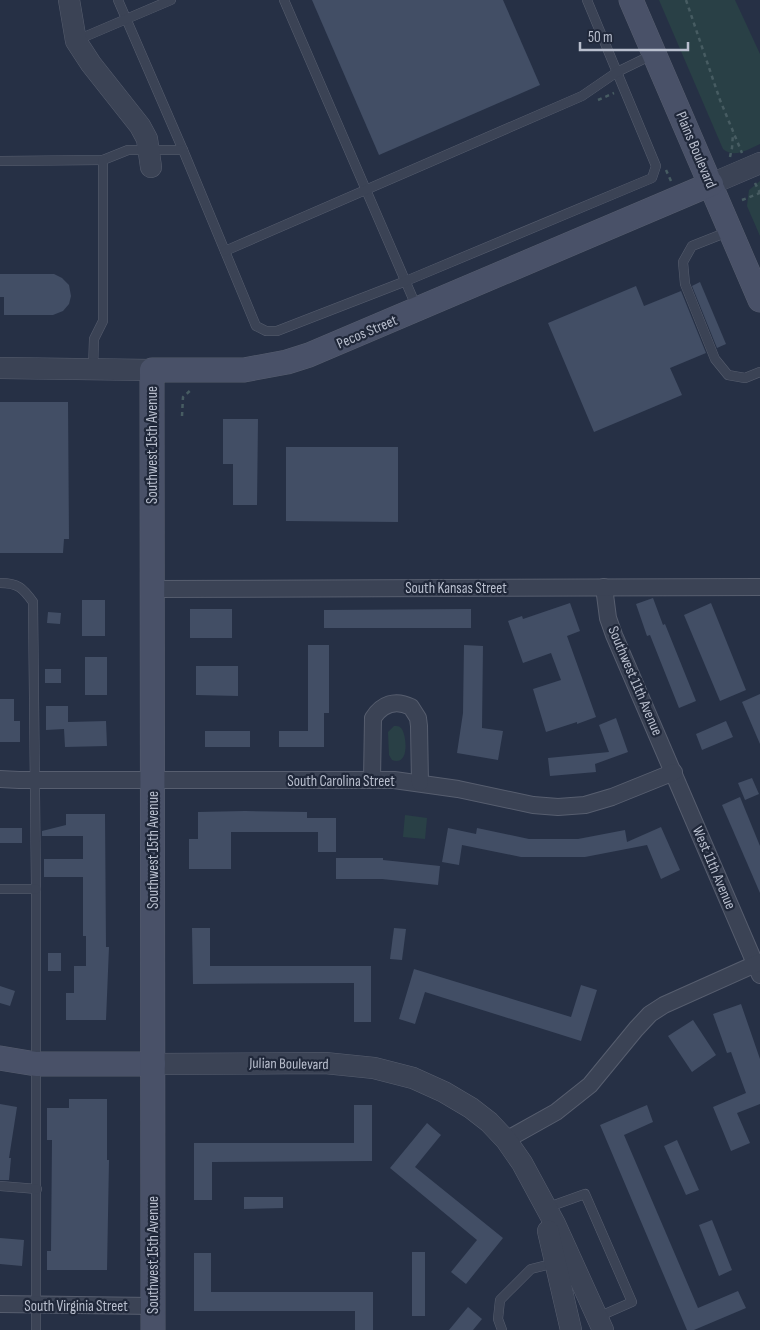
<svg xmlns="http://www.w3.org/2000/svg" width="760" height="1330" font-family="'Sofia Sans Condensed',sans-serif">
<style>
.green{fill:#294046}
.building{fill:#424e65}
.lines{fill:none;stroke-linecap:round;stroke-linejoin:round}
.service-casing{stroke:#575e6f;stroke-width:10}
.minor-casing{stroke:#575e6f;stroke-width:18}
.tertiary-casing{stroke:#575e6f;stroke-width:22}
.secondary-casing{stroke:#575e6f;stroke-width:25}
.path{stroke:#475c62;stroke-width:2.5;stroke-dasharray:4 4;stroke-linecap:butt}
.service{stroke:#3b4355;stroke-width:9}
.minor{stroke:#3b4355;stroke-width:16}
.tertiary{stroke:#3b4355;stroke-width:21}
.secondary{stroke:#495168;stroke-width:24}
.labels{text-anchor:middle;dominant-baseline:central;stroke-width:4.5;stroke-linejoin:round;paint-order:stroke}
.street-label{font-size:15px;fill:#b9bfce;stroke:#20283a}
</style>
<rect width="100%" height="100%" fill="#263045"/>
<g class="green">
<path d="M659 0H735L760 54V144C748 149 735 159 723 149Z"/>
<path d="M760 181V236L747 206 749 190Z"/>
<path d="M394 726C397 726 399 726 401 728 406 732 411 767 392 760L389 755 388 732Z"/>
<path d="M405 815 427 818 425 839 403 837Z"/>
</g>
<g class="building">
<path d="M312 0H503L540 85 379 155Z"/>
<path d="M0 274H54L62 278 69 285 71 296 69 304 63 311 53 315H4V297H0Z"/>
<path d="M700 282 726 344 717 348 692 286Z"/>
<path d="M636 286 644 306 681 291 706 353 670 368 682 395 594 432 548 323Z"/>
<path d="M0 402H68L69 539H64L63 553H0Z"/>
<path d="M223 419H258L257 505H233V464H223Z"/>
<path d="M286 447H398V522L286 521Z"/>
<path d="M653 598 663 625 665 624 696 701 679 708 650 635 647 636 636 604Z"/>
<rect x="82" y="600" width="23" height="36"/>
<path d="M570 603 580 631 567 636 596 717 577 724V722L546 732 533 689 561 680 551 653 523 663 508 621 522 616 523 619Z"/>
<path d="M711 603 746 690 720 701 684 615Z"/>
<rect x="190" y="609" width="42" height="29"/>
<path d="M471 609V628H324V610Z"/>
<path d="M48 612 61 613 60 624 47 623Z"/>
<path d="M308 645H329V713H324V747H279V731H308Z"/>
<path d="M464 645 483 646 482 728 503 731 498 760 457 753 463 713Z"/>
<rect x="85" y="657" width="22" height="38"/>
<path d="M196 666H238V696L196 695Z"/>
<rect x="45" y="669" width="16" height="14"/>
<path d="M760 694V744L742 702Z"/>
<path d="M0 699H14V721H20V742H0Z"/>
<path d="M46 706H68V722L106 721 107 746 65 747 64 729 46 730Z"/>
<path d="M616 718 628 752 595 764 596 772 550 776 548 758 609 752 599 725Z"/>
<path d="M726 721 733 737 702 750 696 734Z"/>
<rect x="205" y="731" width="45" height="16"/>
<path d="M752 778 759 794 745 800 738 783Z"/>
<path d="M740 797 760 846V893L722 805Z"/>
<path d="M245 811 307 812V818H336V852H318V832H231V869H189V839H198V812Z"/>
<path d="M66 814H105L106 947H109L106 1020H66V993H74V966H86V936H83V877H44V859H83V836H42V831L66 825Z"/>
<path d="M661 827 680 870 661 879 647 845 585 857H521L462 845 459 865 442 862 448 828 476 834 477 828 529 839H578L625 830 627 842Z"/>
<rect x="0" y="828" width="22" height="15"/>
<path d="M336 858H383V860L440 866 438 885 382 879H336Z"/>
<path d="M192 928H210V966H371V1022H354V983L193 984Z"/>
<path d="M394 928 406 929 402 960 390 959Z"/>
<rect x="48" y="953" width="13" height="18"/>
<path d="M414 969 571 1017 581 985 597 990 581 1041 425 992 415 1024 399 1019Z"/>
<path d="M0 986 15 991 10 1006 0 1003Z"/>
<path d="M741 1004 760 1059V1104L737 1113 750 1143 731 1151 713 1107 746 1093 731 1052 727 1053 713 1014Z"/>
<path d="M693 1020 716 1055 692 1072 668 1036Z"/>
<path d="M69 1099H107V1160H109L107 1270H47V1251H51L52 1140H47V1108H69Z"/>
<path d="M0 1104 17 1107 9 1158H11L9 1180H0Z"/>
<path d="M354 1105H372V1161L212 1162V1200H194V1143H354Z"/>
<path d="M647 1105 653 1122 624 1135 698 1308 738 1291 746 1308 694 1330H687L600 1125Z"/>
<path d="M427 1123 441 1135 415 1167 503 1238 466 1284 451 1272 477 1240 390 1168Z"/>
<path d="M677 1140 699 1190 686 1195 664 1146Z"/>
<path d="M244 1197H283V1208L244 1209Z"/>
<path d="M712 1220 732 1270 719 1276 699 1225Z"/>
<path d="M0 1238 24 1240 22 1266 0 1264Z"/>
<rect x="412" y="1252" width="13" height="64"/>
<path d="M194 1253H211V1292H373V1330H355V1311H194Z"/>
<path d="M468 1307 482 1319 473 1330H449Z"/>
</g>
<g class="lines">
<defs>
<g id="service">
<path d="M118 0 183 150"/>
<path d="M284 0 417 308"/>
<path d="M77 40 171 0"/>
<path d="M0 161 103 160 128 150H183L256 326 266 331H277L406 281 652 178 656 166 587 0"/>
<path d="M730 231 692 246 683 262 685 284 715 359 728 375 745 378 760 372"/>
<path d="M225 251 582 96 617 72 654 54"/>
<path d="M93 370 94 339 103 321V160"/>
<path d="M0 583C18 583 23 588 33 602L36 889V1330"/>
<path d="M0 889H36"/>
<path d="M0 1186 37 1189"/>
<path d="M546 1208 585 1194 632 1302 598 1317"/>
<path d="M502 1330 498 1319 500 1300 531 1269 555 1263"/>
</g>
<g id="minor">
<path d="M604 587 608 618 614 635 760 975"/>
<path d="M152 589 760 587"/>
<path d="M0 779 19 780H394L458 789 533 805 558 807 585 805 612 797 674 772"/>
<path d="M372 780 373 718C382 704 395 699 411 707L418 718 419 726 420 783"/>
<path d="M506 1140 556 1112 590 1085 636 1029 650 1014 664 1005 760 962"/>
<path d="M0 1304 153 1306"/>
</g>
<g id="tertiary">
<path d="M69 0 76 41 91 64 140 126 147 139 151 167"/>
<path d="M711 184 760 163"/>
<path d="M0 368 152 370"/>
<path d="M153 1064 325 1063 374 1068 413 1078 444 1092 471 1108 489 1122 506 1140 522 1163 555 1224 603 1330"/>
<path d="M548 1231 571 1330"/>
</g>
<g id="secondary">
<path d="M631 0 760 300"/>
<path d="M0 1058 36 1064H153"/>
<path d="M153 1330 152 370H244L287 362 309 355 711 184"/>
</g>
</defs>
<use href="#service" class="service-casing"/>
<use href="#minor" class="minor-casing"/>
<use href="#tertiary" class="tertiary-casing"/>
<use href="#secondary" class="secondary-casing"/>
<g class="path">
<path d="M686 0 720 100 742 153"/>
<path d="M598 100 614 93"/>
<path d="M730 157 732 148 733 133"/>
<path d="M666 170 671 181"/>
<path d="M755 183 760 193"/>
<path d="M742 200 760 193"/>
<path d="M182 416 183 397 192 389"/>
</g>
<use href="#service" class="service"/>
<use href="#minor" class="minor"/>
<use href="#tertiary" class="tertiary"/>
<use href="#secondary" class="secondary"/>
</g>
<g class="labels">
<g class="street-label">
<text transform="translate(696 150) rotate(67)">Plains Boulevard</text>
<text transform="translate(367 332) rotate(-23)">Pecos Street</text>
<text transform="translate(152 445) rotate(-90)">Southwest 15th Avenue</text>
<text x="456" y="588">South Kansas Street</text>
<text transform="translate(635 681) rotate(67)">Southwest 11th Avenue</text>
<text x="341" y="781">South Carolina Street</text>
<text transform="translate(153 850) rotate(-90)">Southwest 15th Avenue</text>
<text transform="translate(714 868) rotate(67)">West 11th Avenue</text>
<text transform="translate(289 1064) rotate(1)">Julian Boulevard</text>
<text transform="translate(153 1255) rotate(-90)">Southwest 15th Avenue</text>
<text x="76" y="1306">South Virginia Street</text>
</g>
</g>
<path d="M580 42v8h108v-8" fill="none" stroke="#b9bfce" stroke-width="2.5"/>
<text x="588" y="42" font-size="15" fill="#b9bfce" stroke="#20283a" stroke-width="4" paint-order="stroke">50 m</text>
</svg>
